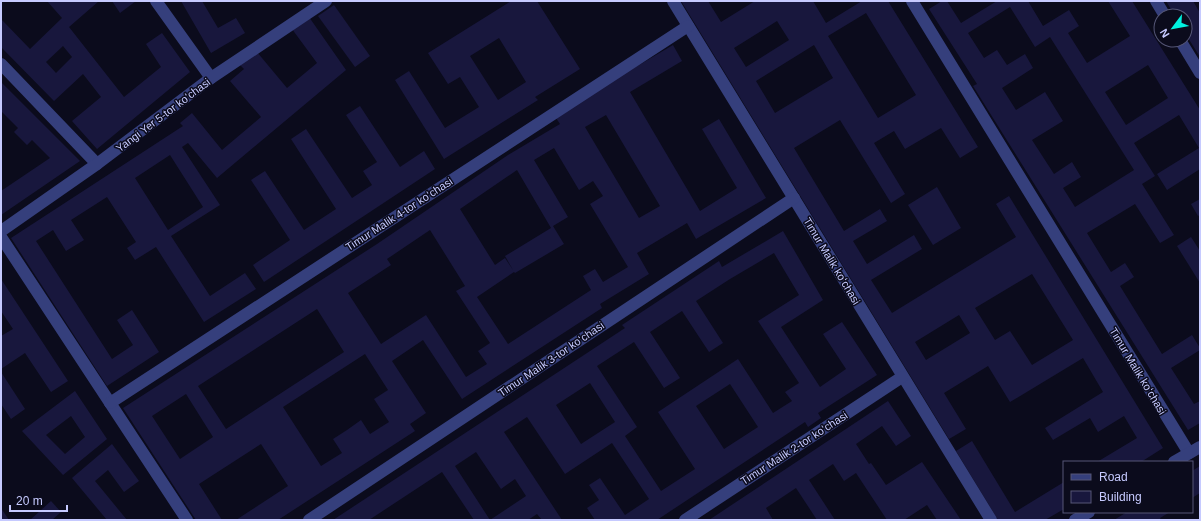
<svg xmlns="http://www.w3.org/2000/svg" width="1201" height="521" font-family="Arial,sans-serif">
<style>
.building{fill:#18173d;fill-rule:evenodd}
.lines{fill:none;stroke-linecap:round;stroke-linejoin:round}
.minor{stroke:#353f7c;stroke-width:12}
.labels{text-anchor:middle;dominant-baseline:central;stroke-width:3;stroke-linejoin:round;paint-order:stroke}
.street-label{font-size:11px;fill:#c6caff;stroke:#0b0b1c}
</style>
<rect width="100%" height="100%" fill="#0b0b1c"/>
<g class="building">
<path d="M47 1H99L69 27 124 97 161 67 146 44 162 33 190 72 97 149 72 121 101 97 83 74 54 101 1 47V19L30 49 62 18ZM63 46 72 57 56 73 46 62Z"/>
<path d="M112 1H136L120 13Z"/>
<path d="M181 1H202L218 28 236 18 245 33 211 53Z"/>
<path d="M511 1H537L580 69 535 97 538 100 444 159 395 80 409 71 445 128 479 107 460 77 448 84 428 53ZM499 38 526 82 498 100 470 56Z"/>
<path d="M681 1H708L721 22 755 1H813L826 23 862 1H888L978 147 960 158 941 128 905 149 894 131 874 143 905 194 891 203 840 120 794 148 844 231 880 209 887 221 853 241 867 264 914 235 922 249 871 280 892 313 1016 237 996 204 1009 196 1163 448 1141 462H1097L1137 438 1124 416 1098 432 1090 418 1053 440 1045 428 1103 392 1083 358 1010 402 988 366 944 393 966 429 949 439ZM866 13 916 95 878 118 828 36ZM777 21 789 40 746 67 734 48ZM814 45 833 78 775 113 756 81ZM1032 274 1073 340 1032 365 1010 331 995 340 975 308ZM959 315 970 333 926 360 915 342Z"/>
<path d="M942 1H947L961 23 997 1H1028L1043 26 1069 10 1079 26 1068 33 1087 63 1130 36 1108 1H1132L1200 110V169L1167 190 1157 174 1199 148 1179 115 1134 143 1155 176 1142 184 1174 235 1160 243 1135 204 1087 233 1111 272 1125 263 1134 277 1120 286 1162 354 1192 335 1200 348V350L1171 368 1194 404 1200 401V423L1188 430 973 86 977 84 929 9ZM1010 7 1035 47 1050 37 1134 170 1075 207 1063 188 1081 177 1072 162 1054 174 1032 140 1063 121 1045 92 1016 110 1002 88 1033 68 1025 54 1007 65 997 50 984 58 968 33ZM1148 65 1168 98 1126 125 1105 92Z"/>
<path d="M1166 1H1193L1200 13V57L1185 33V16H1175Z"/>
<path d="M334 5 370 56 355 67 318 16Z"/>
<path d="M309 17 346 70 217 178 188 143 182 147 220 205 171 236 210 296 245 273 256 289 204 322 156 247 135 260 127 248 136 242 107 197 71 220 84 240 66 251 53 230 36 241 112 359 133 345 117 320 132 310 159 352 107 386 11 238 183 126 180 123 192 113 222 150 261 117 230 81 244 69 240 65 257 52 287 88 317 63 292 29ZM170 155 203 207 168 230 135 178Z"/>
<path d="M673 45 682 61 630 92 700 211 737 188 702 129 719 119 766 198 696 239 687 223 637 253 649 274 600 304 602 308 462 399 423 340 392 361 426 413 410 424 415 431 278 520H236L288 486 261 444 199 484 222 520H196L123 408 377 244 508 155 560 124 554 115ZM606 115 660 206 639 218 585 127ZM554 148 579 190 593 181 603 196 590 204 628 267 603 282 595 269 583 276 591 290 508 344 477 297 514 272 515 273 564 244 553 226 568 217 534 160ZM517 170 551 228 505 256 513 270 505 258 495 265 460 209ZM430 230 465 286 456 291 490 343 478 351 487 364 466 377 426 315 381 344 348 293 391 265 387 259ZM317 309 344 352 226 429 198 386ZM365 354 388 390 374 399 389 422 370 434 361 420 347 430 333 439 342 453 321 466 283 407ZM186 394 213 437 180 459 152 416Z"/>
<path d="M1 82 80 161 1 215V191L50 158 32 140 27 145 14 132 18 128 1 111Z"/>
<path d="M360 106 400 167 424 151 435 169 264 282 253 265 290 240 251 180 265 171 304 230 336 209 291 139 306 129 352 198 372 185 363 171 377 162 346 115Z"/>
<path d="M937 187 961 228 933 245 908 205Z"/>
<path d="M1200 199V215L1198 216 1191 204Z"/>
<path d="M783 231 823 300 781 327 820 387 846 369 823 334 842 322 877 375 818 413 821 418 808 427 805 422 657 520H595L587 508 599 500 589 485 600 478 625 515 649 499 612 443 565 474 527 417 504 432 562 520H542L537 514 528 520H474L442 472 369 520H333L625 328 622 325 719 261 722 267ZM774 253 799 295 758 321 799 383 785 392 792 401 773 413 738 359 658 412 695 469 661 491 625 436 637 427 597 366 634 342 664 388 680 378 650 332 682 311 709 352 723 343 696 301 730 279ZM590 383 615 422 581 444 556 405ZM730 384 758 427 724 449 696 406ZM476 452 501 489 515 479 526 496 490 520 455 466Z"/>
<path d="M1191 237 1200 251V283L1177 246Z"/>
<path d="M1 279 68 381 51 392 25 353 1 369V336L13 329 1 311Z"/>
<path d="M1 372 25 409 11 419 1 404Z"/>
<path d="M75 391 107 439 63 475 22 431ZM71 416 85 437 65 454 46 435Z"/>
<path d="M888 401 911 436 896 446 882 426 856 444 869 464 871 463 886 485 922 462 961 520H937L927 505 904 520H887L856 473 844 481 833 464 809 480 835 520H817L796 488 766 508 773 520H709Z"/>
<path d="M972 441 1015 512 1064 482V509L1045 520H998L956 451Z"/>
<path d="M112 444 139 481 124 492 108 470 95 481 127 520H107L72 478Z"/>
<path d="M1200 466V493L1192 498V471Z"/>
<path d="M51 501 61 512 52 520H30Z"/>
<path d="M1 508 9 520H1Z"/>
<path d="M1127 512H1170L1160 518 1161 520H1114Z"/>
</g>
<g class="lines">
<g class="minor">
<path d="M156 1 211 78"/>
<path d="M673 1 991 520"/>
<path d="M912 1 1189 453"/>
<path d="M1156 1 1165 16"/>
<path d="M1180 40 1200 73"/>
<path d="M1 64 97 164"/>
<path d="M1 231 97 164 211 78 326 1"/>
<path d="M1 237 187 520"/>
<path d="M110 403 688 26"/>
<path d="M1174 462 1200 447"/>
<path d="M309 520 794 198"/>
<path d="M685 520 902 377"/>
<path d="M1075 520 1089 512"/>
</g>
</g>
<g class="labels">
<g class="street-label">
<text transform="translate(163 115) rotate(-37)">Yangi Yer 5-tor koʻchasi</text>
<text transform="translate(399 214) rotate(-33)">Timur Malik 4-tor koʻchasi</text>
<text transform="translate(832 261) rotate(59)">Timur Malik koʻchasi</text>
<text transform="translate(551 359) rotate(-34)">Timur Malik 3-tor koʻchasi</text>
<text transform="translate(1138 371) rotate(59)">Timur Malik koʻchasi</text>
<text transform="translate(794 448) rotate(-33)">Timur Malik 2-tor koʻchasi</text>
</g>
</g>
<rect width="1201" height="521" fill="none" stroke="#c6caff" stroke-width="4"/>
<rect x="1063" y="461" width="130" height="52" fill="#0b0b1c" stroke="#565777"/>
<rect x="1071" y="474" width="20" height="6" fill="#353f7c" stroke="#565777"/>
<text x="1099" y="481" font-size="12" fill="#c6caff">Road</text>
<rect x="1071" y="491" width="20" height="12" fill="#18173d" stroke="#565777"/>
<text x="1099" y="501" font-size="12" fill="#c6caff">Building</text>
<g transform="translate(1173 28) rotate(238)"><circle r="19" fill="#0b0b1c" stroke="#565777"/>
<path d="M0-3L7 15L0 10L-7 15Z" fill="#00f1df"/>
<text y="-6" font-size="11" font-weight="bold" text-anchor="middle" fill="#c6caff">N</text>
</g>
<path d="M10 505v6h57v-6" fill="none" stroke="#c6caff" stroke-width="2"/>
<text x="16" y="505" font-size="12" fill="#c6caff" stroke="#0b0b1c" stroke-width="3" paint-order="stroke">20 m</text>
</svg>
